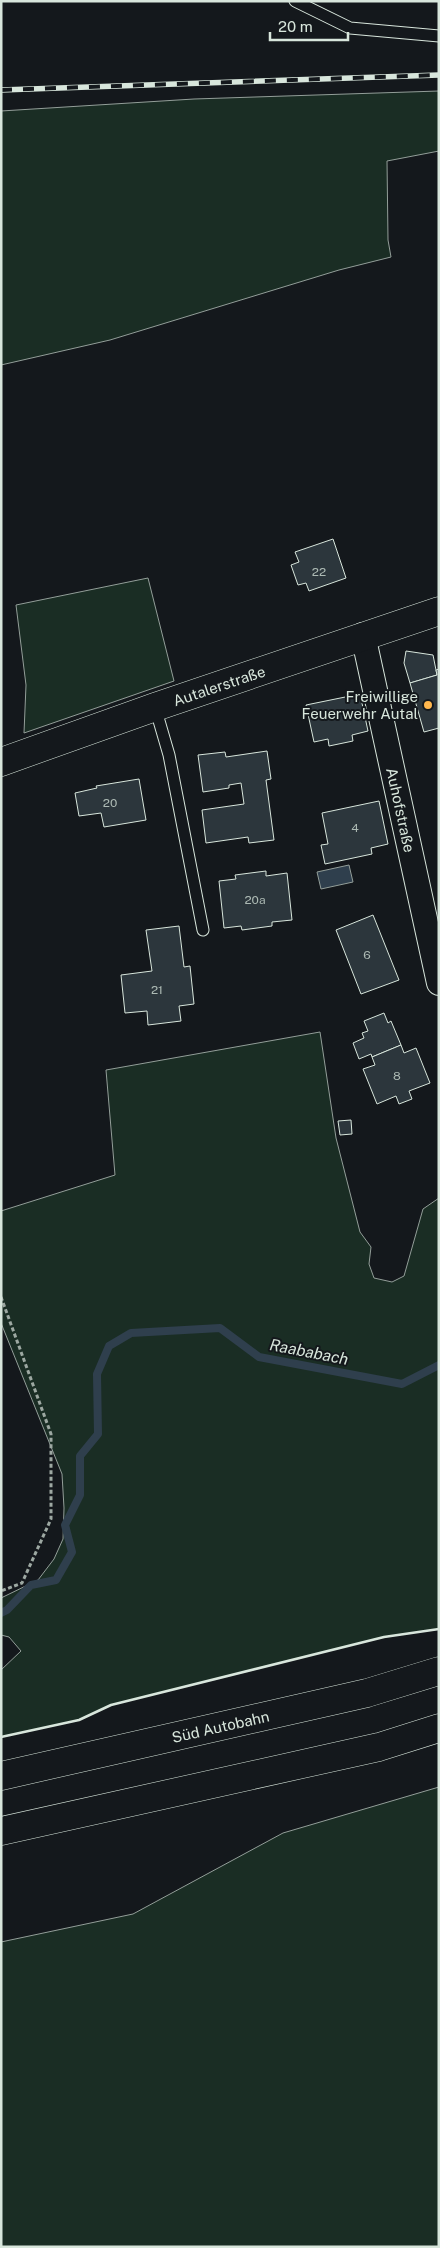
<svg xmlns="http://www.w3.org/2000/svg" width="440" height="2248" font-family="'Public Sans',sans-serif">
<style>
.green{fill:#1a2d24;stroke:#939e99}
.water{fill:#2f3f4d;stroke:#939e99}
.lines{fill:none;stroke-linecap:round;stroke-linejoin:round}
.stream{stroke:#2f3f4d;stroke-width:8}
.building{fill:#2c363c;stroke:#d8e6dc}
.lane-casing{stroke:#d8e6dc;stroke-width:13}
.street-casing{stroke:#d8e6dc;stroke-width:26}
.secondary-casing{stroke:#d8e6dc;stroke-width:29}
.highway-casing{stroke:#d8e6dc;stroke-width:29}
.path{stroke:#9da8a2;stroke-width:3;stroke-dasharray:4 2.5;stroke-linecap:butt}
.lane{stroke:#14181c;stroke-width:11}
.street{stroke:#14181c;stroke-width:24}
.secondary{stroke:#14181c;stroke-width:28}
.highway{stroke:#14181c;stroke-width:28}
.rail-casing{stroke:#d8e6dc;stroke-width:5.5}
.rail{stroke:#14181c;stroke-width:4;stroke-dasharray:11;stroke-linecap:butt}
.wall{stroke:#d8e6dc;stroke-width:2.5}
.poi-dot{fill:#ffb74d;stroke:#14181c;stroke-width:2}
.labels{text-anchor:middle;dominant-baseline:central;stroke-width:4;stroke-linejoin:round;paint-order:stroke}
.number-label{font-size:12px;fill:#adbab4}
.street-label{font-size:15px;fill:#d8e6dc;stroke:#14181c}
.poi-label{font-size:15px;fill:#d8e6dc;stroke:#14181c;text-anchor:end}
.water-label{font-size:16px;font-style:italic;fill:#d8e6dc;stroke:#14181c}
</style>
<rect width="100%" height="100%" fill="#14181c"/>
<g class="green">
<path d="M439 91V151L387 161 388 240 391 257 339 270 110 340 1 365V111L194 99Z"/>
<path d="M148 578 174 681 24 733 26 685 16 605Z"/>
<path d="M320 1032 336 1138 360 1232 371 1247 369 1264 374 1278 392 1282 404 1276 423 1209 439 1198V1629L384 1637 111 1705 79 1720 1 1737V1670L21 1651 9 1637 1 1635V1598L38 1580 54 1559 63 1539 64 1508 62 1474 1 1323V1211L115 1175 106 1070Z"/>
<path d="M439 1787V2247H1V1942L133 1914 283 1833Z"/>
</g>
<path class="water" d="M349 865 353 882 321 889 317 872Z"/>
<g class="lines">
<path class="stream" d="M1 1613 7 1610 31 1585 56 1580 72 1552 65 1525 80 1495V1456L98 1434 97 1374 109 1346 131 1333 220 1328 259 1357 402 1384 439 1365"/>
</g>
<g class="building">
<path d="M333 539 346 578 309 591 306 583 298 585 291 565 299 562 295 552Z"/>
<path d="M406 651 433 655 437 675 410 683 404 663Z"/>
<path d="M439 669V728L424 732 410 683 437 675 436 670Z"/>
<path d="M360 694 368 731 352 735 353 741 329 746 328 739 314 742 306 705Z"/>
<path d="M267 751 271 779 266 780 274 840 249 843 248 837 206 843 202 810 244 804 241 783 229 785V788L203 792 198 755 225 752 226 757Z"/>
<path d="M139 779 146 820 104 827 101 813 79 816 75 793 97 788 96 786Z"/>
<path d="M379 801 388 844 371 848 372 854 325 864 321 845 328 844 322 813Z"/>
<path d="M266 871V876L287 873 292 920 272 922V926L242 930 241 926 224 928 219 881 236 879 235 875Z"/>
<path d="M373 915 399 980 361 994 336 930Z"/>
<path d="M179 926 184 967 190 966 194 1004 179 1006 181 1021 148 1025 147 1011 125 1013 121 975 152 971 146 930Z"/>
<path d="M384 1013 388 1023 391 1021 401 1045 372 1057 371 1054 359 1059 353 1043 364 1038 362 1033 368 1031 364 1021Z"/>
<path d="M401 1045 404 1053 416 1048 430 1083 409 1091 412 1099 399 1104 396 1096 377 1104 363 1069 375 1065 372 1057Z"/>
<path d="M351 1120 352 1134 340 1135 338 1121Z"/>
</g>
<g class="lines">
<defs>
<g id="lane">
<path d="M295 1 350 28 439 36"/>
<path d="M155 707 169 755 203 930"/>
</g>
<g id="street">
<path id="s1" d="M363 635 439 983"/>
</g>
<g id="secondary">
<path id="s2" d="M1 762 155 707 439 611"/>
</g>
<g id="highway">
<path id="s3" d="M1 1776 367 1693 439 1671"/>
<path d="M1 1831 379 1747 439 1728"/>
</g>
</defs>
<use href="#lane" class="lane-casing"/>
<use href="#street" class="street-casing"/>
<use href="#secondary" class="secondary-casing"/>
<use href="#highway" class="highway-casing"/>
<path class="path" d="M1 1297 51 1434V1519L22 1583 1 1591"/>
<use href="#lane" class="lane"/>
<use href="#street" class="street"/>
<use href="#secondary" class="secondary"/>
<use href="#highway" class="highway"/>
<defs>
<path id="rail" d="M1 90 439 75"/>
</defs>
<use href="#rail" class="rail-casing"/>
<use href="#rail" class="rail"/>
<path class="wall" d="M1 1737 79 1720 111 1705 384 1637 439 1629"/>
</g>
<circle class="poi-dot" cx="428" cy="705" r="5"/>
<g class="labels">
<g class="number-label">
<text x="319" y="572">22</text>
<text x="110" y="803">20</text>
<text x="355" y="828">4</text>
<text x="255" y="900">20a</text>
<text x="367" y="955">6</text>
<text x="157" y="990">21</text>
<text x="397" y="1076">8</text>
</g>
<g class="street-label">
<text stroke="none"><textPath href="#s2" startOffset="231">Autalerstraße</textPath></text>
<text stroke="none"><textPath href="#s1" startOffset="179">Auhofstraße</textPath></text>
<text stroke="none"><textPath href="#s3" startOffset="225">Süd Autobahn</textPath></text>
</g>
<g class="poi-label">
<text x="418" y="696">Freiwillige<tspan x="418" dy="17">Feuerwehr Autal</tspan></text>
</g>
<g class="water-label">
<text transform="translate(309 1352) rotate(11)">Raababach</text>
</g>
</g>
<rect width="440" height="2248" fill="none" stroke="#d8e6dc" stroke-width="5"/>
<path d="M270 32v8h78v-8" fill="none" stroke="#d8e6dc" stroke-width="2.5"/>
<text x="278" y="32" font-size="15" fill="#d8e6dc" stroke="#14181c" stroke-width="4" paint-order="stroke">20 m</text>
</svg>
